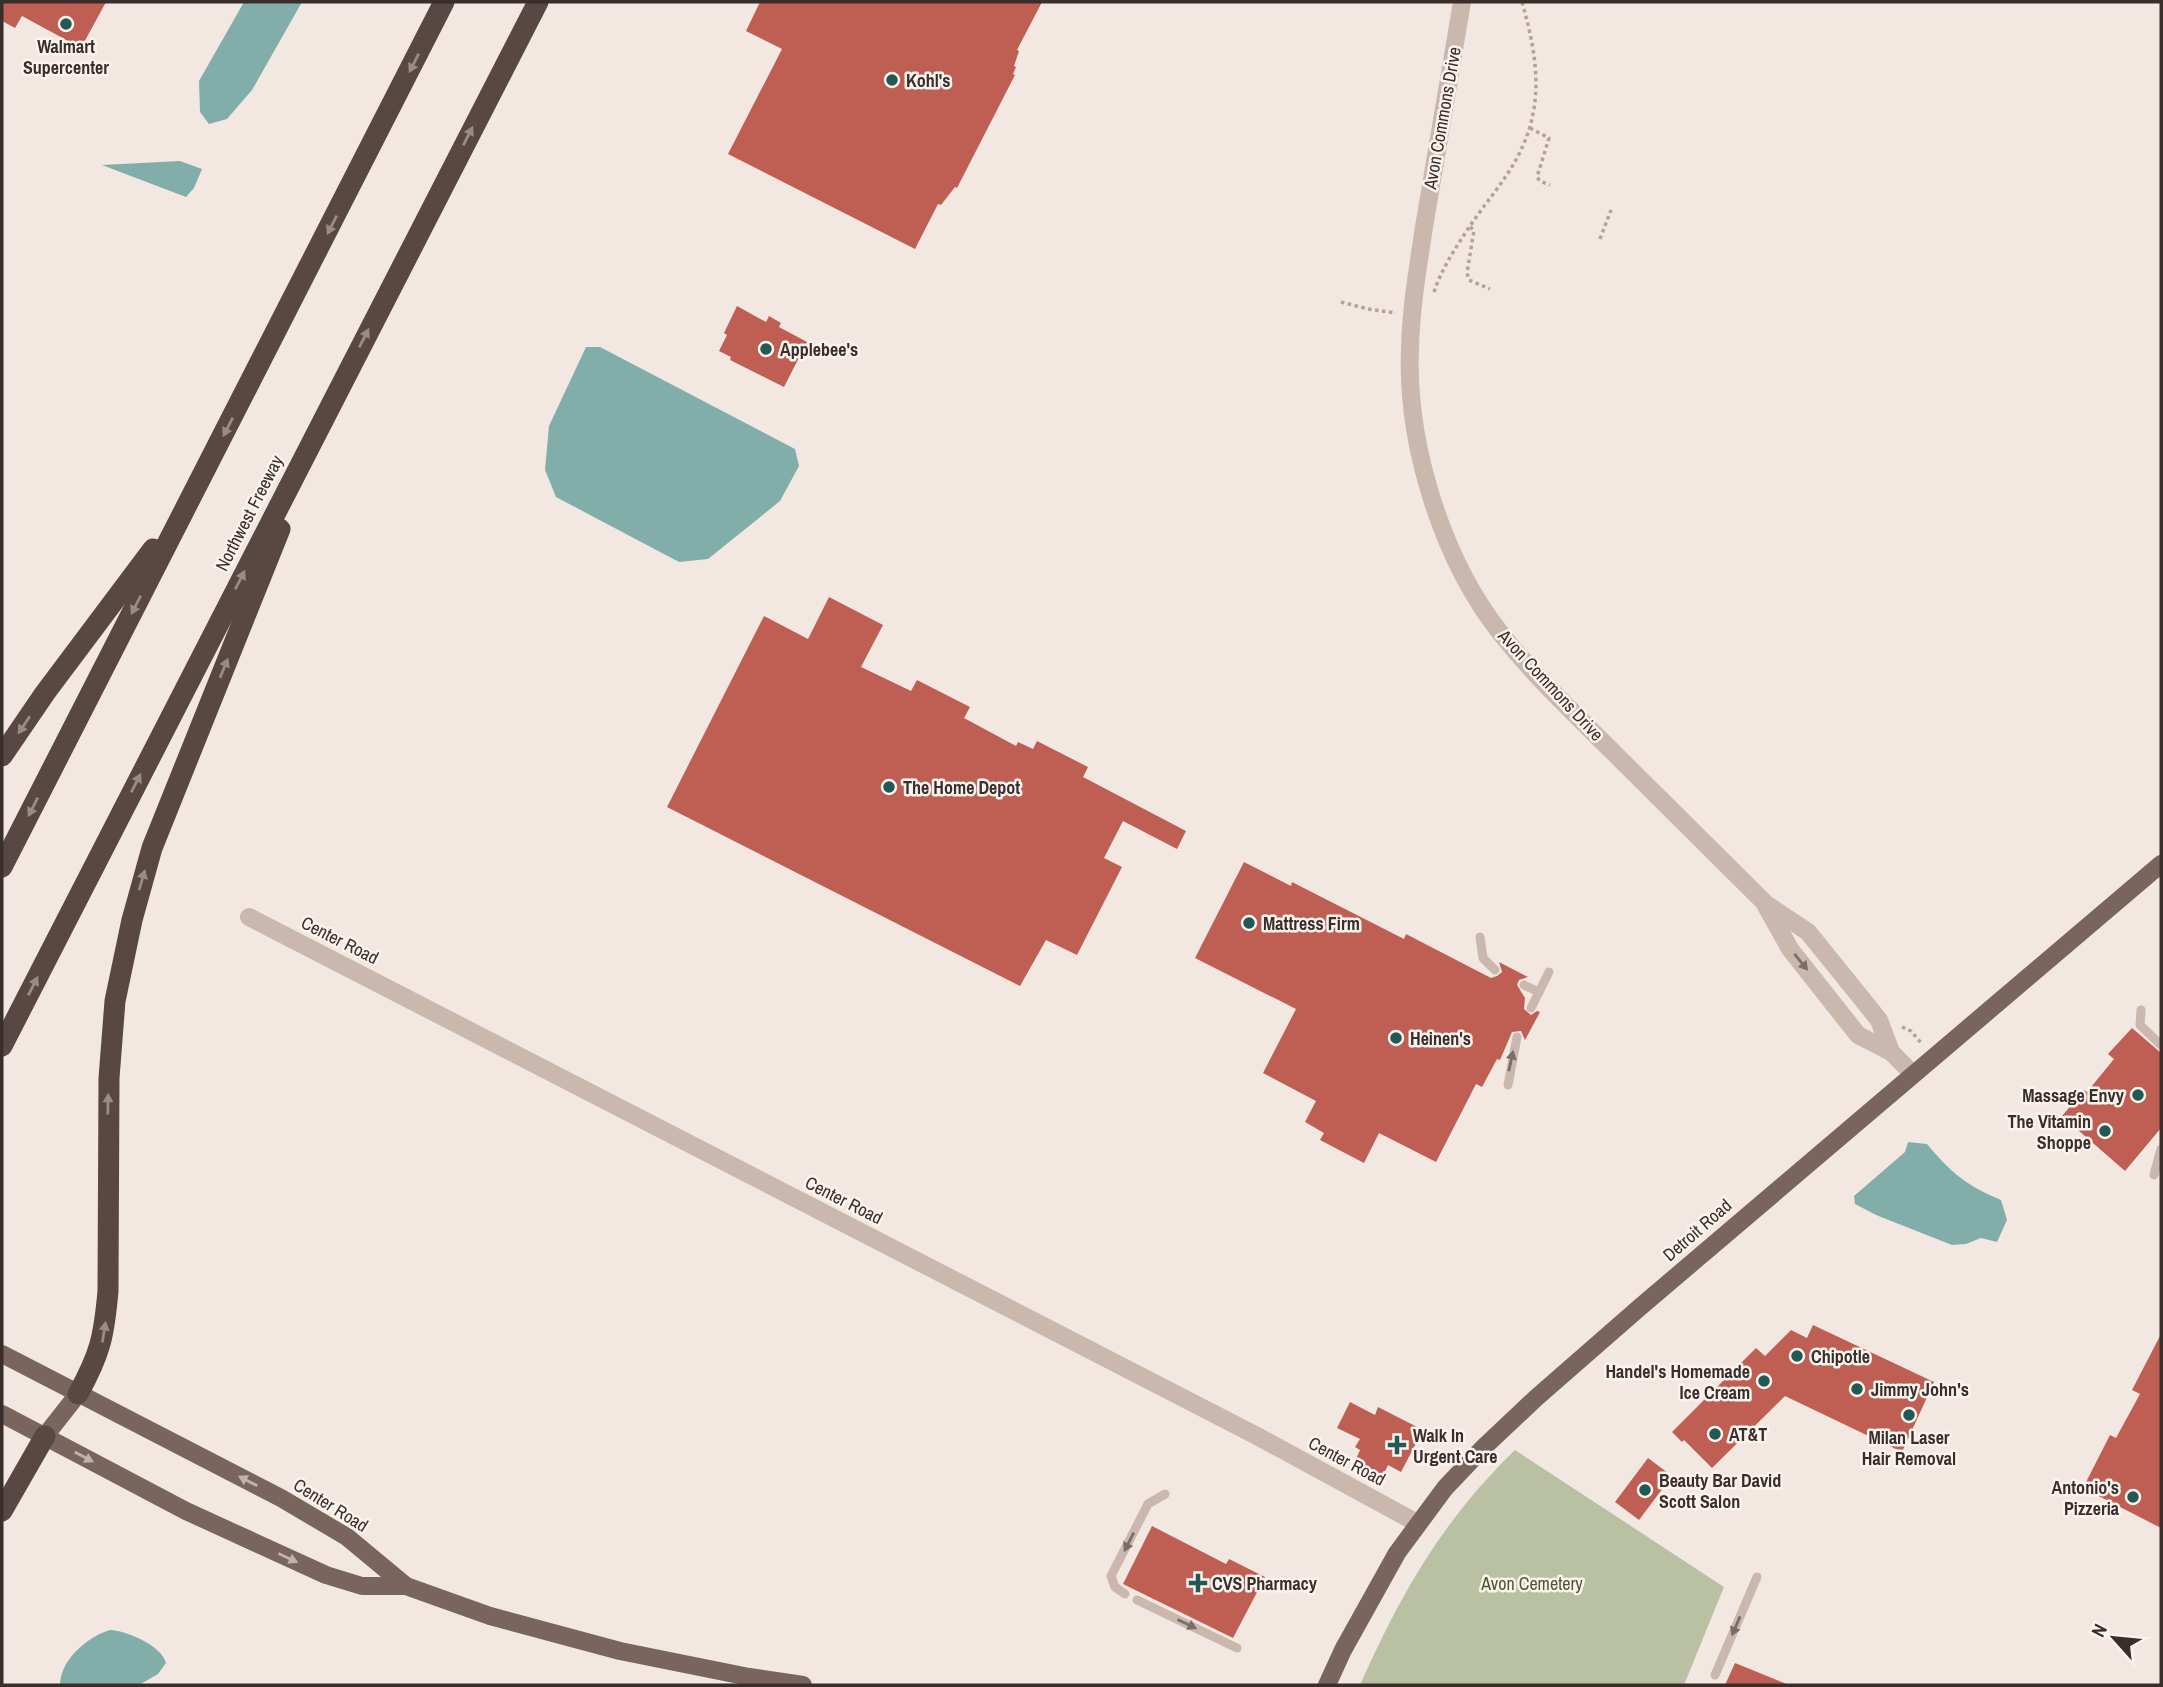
<svg xmlns="http://www.w3.org/2000/svg" width="2163" height="1687" font-family="'Archivo Narrow',sans-serif">
<style>
.green{fill:#bac1a2}
.water{fill:#82aeaa}
.building{fill:#bf5f53}
.lines{fill:none;stroke-linecap:round;stroke-linejoin:round}
.path{stroke:#b6a198;stroke-width:3.5;stroke-dasharray:3.5 3.5;stroke-linecap:butt}
.service{stroke:#cab7ae;stroke-width:9}
.minor{stroke:#cab7ae;stroke-width:18}
.primary{stroke:#7a645e;stroke-width:18}
.motorway{stroke:#594743;stroke-width:21}
.oneway{fill:#998c87}
.oneway2{fill:#7a6c66}
.oneway3{fill:#c0b3ad}
.poi-dot{fill:#235955;stroke:#faf3ee;stroke-width:2.5}
.labels{text-anchor:middle;dominant-baseline:central;stroke-width:5;stroke-linejoin:round;paint-order:stroke}
.poi-label{font-size:18px;font-weight:bold;fill:#392e2c;stroke:#faf3ee;text-anchor:start}
.street-label{font-size:18px;fill:#392e2c;stroke:#faf3ee}
.park-label{font-size:18px;fill:#4d5631;stroke:#faf3ee}
</style>
<rect width="100%" height="100%" fill="#f2e8e1"/>
<path class="green" d="M1515 1450 1724 1587 1684 1685H1360C1401 1593 1442 1521 1515 1450Z"/>
<g class="water">
<path d="M244 2H302L252 90 227 119 209 124 200 112 199 81Z"/>
<path d="M180 161 202 169 194 188 186 197 102 165Z"/>
<path d="M586 347H600L795 449 799 466 780 501 708 559 679 562 556 497 545 470 549 426Z"/>
<path d="M1908 1142 1927 1144C1950 1172 1967 1186 2001 1200L2007 1220 1997 1242 1981 1238 1966 1244 1952 1245 1876 1215 1855 1204 1854 1196 1905 1152Z"/>
<path d="M110 1630C127 1631 161 1645 166 1663L158 1674 139 1685H60C60 1660 87 1637 110 1630Z"/>
</g>
<g class="building">
<path d="M2 2H106L81 48 22 16 15 28 2 21Z"/>
<path d="M760 2H1042L1017 50 1019 51 1014 66 1016 67 1013 74 1015 75 957 188 955 187 941 205 938 204 915 249 728 154 782 49 746 31Z"/>
<path d="M737 306 766 322 769 316 781 323 779 327 807 342 784 387 730 360 731 357 719 351 727 335 724 333Z"/>
<path d="M829 597 883 625 861 667 911 691 917 680 970 707 964 718 1016 746 1018 742 1033 749 1037 741 1088 767 1083 777 1186 831 1177 849 1123 821 1104 858 1122 867 1077 955 1046 940 1020 986 667 807 764 616 808 639Z"/>
<path d="M1244 862 1291 886 1292 882 1404 939 1406 934 1491 978 1497 976 1502 972 1499 962 1528 977 1519 980 1517 985 1525 998 1524 1009 1531 1015 1537 1011 1540 1012 1525 1040 1521 1031 1512 1032 1500 1060 1497 1059 1482 1087 1476 1084 1436 1162 1379 1133 1364 1163 1320 1140 1324 1133 1305 1122 1316 1101 1263 1073 1296 1009 1195 958Z"/>
<path d="M2132 1028 2161 1053V1128L2125 1171 2062 1116 2084 1090 2087 1092 2114 1059 2108 1054Z"/>
<path d="M1813 1325 1934 1382 1902 1452 1785 1396 1712 1468 1684 1440 1682 1442 1672 1432 1756 1348 1765 1356 1791 1330 1807 1338Z"/>
<path d="M2161 1334V1528L2083 1488 2110 1435 2116 1438 2140 1394 2132 1390Z"/>
<path d="M1350 1402 1375 1415 1378 1407 1423 1430 1401 1472 1388 1465 1383 1475 1355 1461 1360 1450 1355 1447 1360 1439 1337 1428Z"/>
<path d="M1648 1458 1672 1476 1639 1520 1615 1502Z"/>
<path d="M1152 1526 1226 1564 1229 1559 1265 1577 1233 1638 1123 1584Z"/>
<path d="M1735 1663 1789 1685H1725Z"/>
</g>
<g class="lines">
<g class="path">
<path d="M1530 128 1549 138 1537 177 1540 181 1550 185"/>
<path d="M1470 227 1474 230 1467 273 1469 280 1490 289"/>
<path d="M1600 239 1611 210"/>
<path d="M1434 292C1442 268 1456 247 1470 226 1486 202 1506 180 1519 154 1545 103 1537 55 1522 2"/>
<path d="M1341 302 1368 309 1396 313"/>
<path d="M1902 1027 1911 1031 1922 1044"/>
</g>
<g class="service">
<path d="M1480 937 1483 958 1495 970"/>
<path d="M1524 985 1539 992"/>
<path d="M1531 1008 1549 972"/>
<path d="M2141 1010 2140 1025 2161 1045"/>
<path d="M1508 1085 1517 1037"/>
<path d="M2154 1175 2161 1149"/>
<path d="M1125 1594 1115 1587 1111 1576 1148 1504 1165 1494"/>
<path d="M1137 1600 1237 1648"/>
<path d="M1715 1675 1757 1577"/>
</g>
<g class="minor">
<path d="M1462 2C1449 77 1436 152 1424 227 1418 267 1411 307 1410 348 1406 444 1442 560 1502 635 1536 678 1577 716 1615 754 1665 804 1715 854 1766 904L1808 932 1879 1020 1891 1052"/>
<path d="M1766 906 1790 949 1858 1035 1891 1052 1913 1074"/>
<path d="M249 917 1257 1436 1417 1523"/>
</g>
<g class="primary">
<path d="M2 1354 281 1498 347 1537 406 1586"/>
<path d="M2 1414 186 1511 326 1575 362 1586H406L490 1616 620 1651 749 1677 803 1685"/>
<path d="M45 1436 78 1394"/>
<path d="M1327 1685 1343 1650 1397 1553 1445 1488 1484 1447 1536 1398 1639 1308 2161 864"/>
</g>
<g class="motorway">
<path d="M2 756 45 693 153 549"/>
<path d="M2 867 444 2"/>
<path d="M2 1046 538 2"/>
<path d="M78 1394C100 1354 104 1337 108 1291L109 1078 115 1001 132 920 152 848 280 529"/>
<path d="M2 1511 45 1436"/>
</g>
</g>
<defs><path id="oneway-solid" d="M-6-.8H1V-3.2L6.5 0L1 3.2V.8H-6Z" transform="scale(1.75)"/></defs>
<g class="oneway">
<use href="#oneway-solid" transform="translate(414 63) rotate(117)"/>
<use href="#oneway-solid" transform="translate(468 136) rotate(-63)"/>
<use href="#oneway-solid" transform="translate(332 225) rotate(117)"/>
<use href="#oneway-solid" transform="translate(364 338) rotate(-63)"/>
<use href="#oneway-solid" transform="translate(228 427) rotate(117)"/>
<use href="#oneway-solid" transform="translate(240 580) rotate(-63)"/>
<use href="#oneway-solid" transform="translate(136 605) rotate(117)"/>
<use href="#oneway-solid" transform="translate(224 668) rotate(-68)"/>
<use href="#oneway-solid" transform="translate(24 725) rotate(124)"/>
<use href="#oneway-solid" transform="translate(136 783) rotate(-63)"/>
<use href="#oneway-solid" transform="translate(33 807) rotate(117)"/>
<use href="#oneway-solid" transform="translate(142 880) rotate(-74)"/>
<use href="#oneway-solid" transform="translate(33 986) rotate(-63)"/>
<use href="#oneway-solid" transform="translate(108 1104) rotate(-89)"/>
<use href="#oneway-solid" transform="translate(104 1332) rotate(-81)"/>
</g>
<g class="oneway2">
<use href="#oneway-solid" transform="translate(1801 962) rotate(51)"/>
<use href="#oneway-solid" transform="translate(1511 1061) rotate(-78)"/>
<use href="#oneway-solid" transform="translate(1129 1542) rotate(117)"/>
<use href="#oneway-solid" transform="translate(1187 1624) rotate(26)"/>
<use href="#oneway-solid" transform="translate(1736 1626) rotate(113)"/>
</g>
<g class="oneway3">
<use href="#oneway-solid" transform="translate(84 1457) rotate(28)"/>
<use href="#oneway-solid" transform="translate(248 1481) rotate(-153)"/>
<use href="#oneway-solid" transform="translate(288 1558) rotate(25)"/>
</g>
<g class="poi-dot">
<circle cx="66" cy="24" r="7"/>
<circle cx="892" cy="80" r="7"/>
<circle cx="766" cy="349" r="7"/>
<circle cx="889" cy="787" r="7"/>
<circle cx="1249" cy="923" r="7"/>
<circle cx="1396" cy="1038" r="7"/>
<circle cx="2138" cy="1095" r="7"/>
<circle cx="2105" cy="1131" r="7"/>
<circle cx="1797" cy="1356" r="7"/>
<circle cx="1764" cy="1381" r="7"/>
<circle cx="1857" cy="1389" r="7"/>
<circle cx="1909" cy="1415" r="7"/>
<circle cx="1715" cy="1434" r="7"/>
<path d="M1393.5 1434.5h7v7h7v7h-7v7h-7v-7h-7v-7h7z"/>
<circle cx="1645" cy="1490" r="7"/>
<circle cx="2133" cy="1497" r="7"/>
<path d="M1194.5 1572.5h7v7h7v7h-7v7h-7v-7h-7v-7h7z"/>
</g>
<g class="labels">
<g class="poi-label">
<text x="66" y="46" text-anchor="middle">Walmart<tspan x="66" dy="21">Supercenter</tspan></text>
<text x="906" y="80">Kohl's</text>
<text x="780" y="349">Applebee's</text>
<text x="903" y="787">The Home Depot</text>
<text x="1263" y="923">Mattress Firm</text>
<text x="1410" y="1038">Heinen's</text>
<text x="2124" y="1095" text-anchor="end">Massage Envy</text>
<text x="2091" y="1121" text-anchor="end">The Vitamin<tspan x="2091" dy="21">Shoppe</tspan></text>
<text x="1811" y="1356">Chipotle</text>
<text x="1750" y="1371" text-anchor="end">Handel's Homemade<tspan x="1750" dy="21">Ice Cream</tspan></text>
<text x="1871" y="1389">Jimmy John's</text>
<text x="1729" y="1434">AT&amp;T</text>
<text x="1413" y="1435">Walk In<tspan x="1413" dy="21">Urgent Care</tspan></text>
<text x="1909" y="1437" text-anchor="middle">Milan Laser<tspan x="1909" dy="21">Hair Removal</tspan></text>
<text x="1659" y="1480">Beauty Bar David<tspan x="1659" dy="21">Scott Salon</tspan></text>
<text x="2119" y="1487" text-anchor="end">Antonio's<tspan x="2119" dy="21">Pizzeria</tspan></text>
<text x="1212" y="1583">CVS Pharmacy</text>
</g>
<g class="street-label">
<text transform="translate(1442 118) rotate(-80)">Avon Commons Drive</text>
<text transform="translate(249 513) rotate(-63)">Northwest Freeway</text>
<text transform="translate(1551 685) rotate(47)">Avon Commons Drive</text>
<text transform="translate(340 940) rotate(27)">Center Road</text>
<text transform="translate(844 1200) rotate(27)">Center Road</text>
<text transform="translate(1697 1230) rotate(-41)">Detroit Road</text>
<text transform="translate(1347 1461) rotate(28)">Center Road</text>
<text transform="translate(331 1505) rotate(32)">Center Road</text>
</g>
<g class="park-label">
<text x="1532" y="1583">Avon Cemetery</text>
</g>
</g>
<rect width="2163" height="1687" fill="none" stroke="#392e2c" stroke-width="7"/>
<g transform="translate(2114 1638) rotate(297)" stroke="#faf3ee" stroke-width="5" paint-order="stroke">
<path d="M0-5L12 26L0 18L-12 26Z" fill="#392e2c"/>
<text y="-10" font-size="19" font-weight="bold" text-anchor="middle" fill="#392e2c">N</text>
</g>
</svg>
